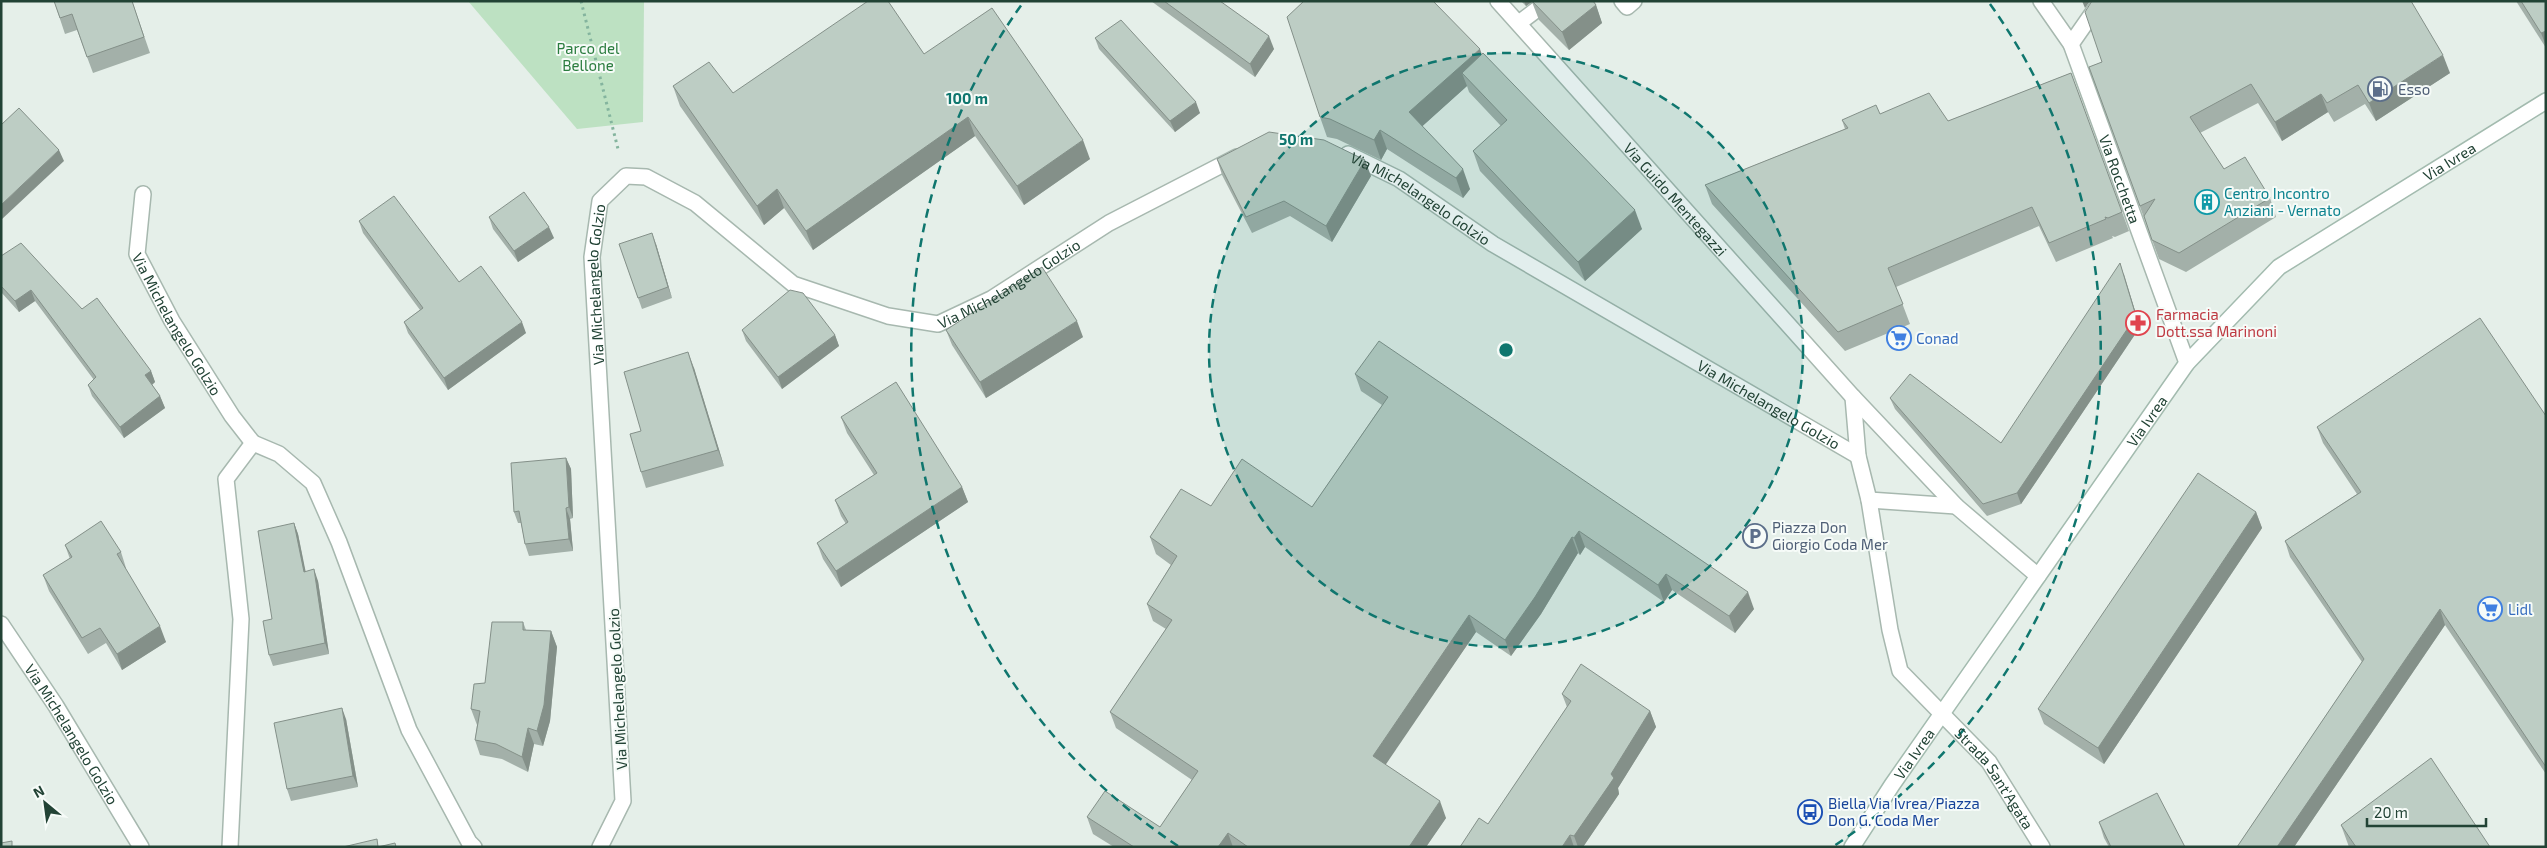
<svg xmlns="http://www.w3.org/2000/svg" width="2547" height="848" font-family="'Exo 2',sans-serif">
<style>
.green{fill:#bde1c2}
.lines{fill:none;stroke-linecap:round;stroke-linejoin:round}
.street-casing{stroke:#a7b8af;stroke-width:18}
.secondary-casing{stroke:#a3bbaf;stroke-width:18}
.path{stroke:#84b49e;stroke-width:3;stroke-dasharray:2.5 4;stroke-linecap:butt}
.street{stroke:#fff;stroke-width:15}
.secondary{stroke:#fff;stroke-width:15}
.wall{fill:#a3b0a9}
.shaded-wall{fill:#849089}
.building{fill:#bdcdc4;stroke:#849089}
.ring{fill:none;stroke:#0f766e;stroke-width:2.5;stroke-dasharray:9 6}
.labels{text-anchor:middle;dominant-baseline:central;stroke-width:4;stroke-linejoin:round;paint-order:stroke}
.park-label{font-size:15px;fill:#2a7c3e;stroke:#f6fbf8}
.service-label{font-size:15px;fill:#4e5e75;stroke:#f6fbf8;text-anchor:start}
.street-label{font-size:15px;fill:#224335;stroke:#f6fbf8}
.culture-label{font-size:15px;fill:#0d838f;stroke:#f6fbf8;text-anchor:start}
.health-label{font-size:15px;fill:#be3a42;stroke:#f6fbf8;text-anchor:start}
.shop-label{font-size:15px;fill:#366cbe;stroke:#f6fbf8;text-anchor:start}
.transit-label{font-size:15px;fill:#164399;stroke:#f6fbf8;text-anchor:start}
.centre{fill:#0f766e;stroke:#f6fbf8;stroke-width:2.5}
.ring-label{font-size:15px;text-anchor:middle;font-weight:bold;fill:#0f766e;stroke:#f6fbf8;stroke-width:4;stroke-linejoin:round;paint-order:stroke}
</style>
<rect width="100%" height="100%" fill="#e5efe9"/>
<path class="green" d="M468 1H644L643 122 577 129Z"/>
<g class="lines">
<defs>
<g id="street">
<path id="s1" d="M1498 1 1853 397 1956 506 2038 576"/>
<path d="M1622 1 1627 7 1634 1"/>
<path id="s2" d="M2041 1 2071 44 2187 363"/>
<path d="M1519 23 1548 1"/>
<path d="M2071 44 2101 1"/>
<path id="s3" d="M1348 154 1399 179 1493 244 1858 456"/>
<path id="s4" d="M143 194 137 254 172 321 232 416 253 443"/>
<path id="s5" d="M1853 397 1858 456 1869 500 1890 630 1900 671 1989 762 2042 847"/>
<path d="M1869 500 1956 506"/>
<path id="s6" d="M1 624 56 706 141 847"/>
<path d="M230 847 241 619 226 479 253 443 279 454 313 483 339 542 409 730 469 842 474 847"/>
<path id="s7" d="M600 847 623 801 592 257 600 201 626 176 646 177 695 203 793 284 888 316 938 324 991 299 1109 223 1237 157"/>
</g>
<g id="secondary">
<path id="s8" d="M1852 847 1892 785 2187 363 2279 267 2546 101"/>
</g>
</defs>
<use href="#street" class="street-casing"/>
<use href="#secondary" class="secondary-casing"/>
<path class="path" d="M581 1 618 149"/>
<use href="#street" class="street"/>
<use href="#secondary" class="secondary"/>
</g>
<g class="wall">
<path d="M54 1H132L150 53 93 73 77 30 65 34Z"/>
<path d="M1151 1H1220L1274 49 1255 77Z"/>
<path d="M1521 1H1593L1596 5 1602 23 1569 50 1539 20 1532 2 1526 6Z"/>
<path d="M2516 1H2546V48Z"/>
<path d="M1095 38 1200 113 1175 132 1099 49Z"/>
<path d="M924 54 1090 159 1024 205 975 136 813 250 784 208 764 225 680 106 673 86 733 93Z"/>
<path d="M1482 54 1642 229 1585 281 1480 171 1473 151 1501 126 1469 92 1467 86 1422 126 1470 189 1463 198 1387 149 1381 160 1337 139 1327 137 1320 117Z"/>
<path d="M2102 62 2450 73 2376 121 2365 104 2334 122 2328 112 2282 141 2258 103 2200 133 2224 169 2270 198 2276 217 2186 272 2159 259 2089 67Z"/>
<path d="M2071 73 2129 231 2115 237 2112 236 2113 238 2056 262 2039 226 1896 287 1910 324 1845 351 1712 204 1705 185 1845 129 1842 120 1880 114 1948 121Z"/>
<path d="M1217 159 1371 176 1332 242 1290 216 1252 233 1222 175Z"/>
<path d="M489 217 554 238 518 262 493 229Z"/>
<path d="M359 221 459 282 526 333 448 390 408 333 404 322 420 310 363 233Z"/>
<path d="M619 244H656L672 298 642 309Z"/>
<path d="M1 256 82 309 151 371 155 382 152 385 160 396 165 408 124 438 92 396 88 385 94 380 35 301 19 312 1 292Z"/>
<path d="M2124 274 2140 327 2021 504 1987 516 1895 409 1890 398 2001 443Z"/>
<path d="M742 330 835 335 839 346 782 389 746 341Z"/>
<path d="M946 330 1083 337 986 398 952 345Z"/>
<path d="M694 368 724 466 646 488 641 472V431Z"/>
<path d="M1355 374 1754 609 1735 633 1672 590 1664 602 1585 547 1580 555 1578 553 1541 614 1511 656 1476 632 1385 764 1446 818 1426 847H1114L1093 834 1087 817 1160 827 1192 780 1116 728 1110 712 1166 629 1153 621 1147 604 1171 565 1156 554 1150 537 1211 506 1312 507 1382 405 1361 391Z"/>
<path d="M2546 416V774L2445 625 2294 847H2237L2362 662 2290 557 2285 541 2357 494 2323 443 2317 427Z"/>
<path d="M841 417 962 487 968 502 841 587 823 559 817 543 846 524 841 516 835 500 874 475 847 433Z"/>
<path d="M566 458 571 469 573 518 570 519 573 551 529 556 525 544 521 523H518L514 512Z"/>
<path d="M2256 512 2262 528 2104 764 2044 724 2038 709Z"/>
<path d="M294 523 298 534 305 571 318 581 329 654 273 666 269 655 272 619Z"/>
<path d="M65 545 121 552 126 568H125L166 642 122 670 106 643 88 654 49 591 43 575 70 559Z"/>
<path d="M523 622 526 630 551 631 557 647 550 721 543 746 534 744 528 772 502 759 480 755 475 740 477 725 471 709 485 683Z"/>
<path d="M1562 694 1650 711 1656 727 1618 788 1619 794 1583 847H1460L1488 824 1567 707Z"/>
<path d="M346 719 358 787 291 801 287 789Z"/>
<path d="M2099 822 2185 847H2109L2104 838Z"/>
<path d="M2341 825 2490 847H2349Z"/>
</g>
<g class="shaded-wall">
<path d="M1524 1H1533L1526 6Z"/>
<path d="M2082 1H2090L2085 8Z"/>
<path d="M1596 5 1602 23 1569 50 1562 32Z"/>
<path d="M2546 31V46L2541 33Z"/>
<path d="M1269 36 1274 49 1255 77 1250 64Z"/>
<path d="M1480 49 1487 69 1462 73 1467 86 1416 132 1409 112Z"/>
<path d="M2443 55 2450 73 2376 121 2369 103Z"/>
<path d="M2321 94 2328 112 2282 141 2275 122Z"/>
<path d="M1196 102 1200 113 1175 132 1170 121Z"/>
<path d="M968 117 975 136 813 250 806 231Z"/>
<path d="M1380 130 1387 149 1381 160 1374 140Z"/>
<path d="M1083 140 1090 159 1024 205 1017 186Z"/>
<path d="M59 150 64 161 1 220V205Z"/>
<path d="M1365 160 1371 176 1332 242 1326 226Z"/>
<path d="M1463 169 1470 189 1463 198 1456 178Z"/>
<path d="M777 189 784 208 764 225 757 206Z"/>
<path d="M1635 210 1642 229 1585 281 1578 262Z"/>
<path d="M549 227 554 238 518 262 514 251Z"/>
<path d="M652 233 656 244 672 298 668 287Z"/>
<path d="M2120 263 2140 327 2021 504 2017 493Z"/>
<path d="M31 290 35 301 19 312 15 301Z"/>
<path d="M1077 321 1083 337 986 398 980 382Z"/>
<path d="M522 322 526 333 448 390 444 378Z"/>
<path d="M835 335 839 346 782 389 778 377Z"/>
<path d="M688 352 694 368 724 466 718 450Z"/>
<path d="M151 371 155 382 149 387 145 375Z"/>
<path d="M160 396 165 408 124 438 120 427Z"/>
<path d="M566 458 571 469 573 518 569 507Z"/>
<path d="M962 487 968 502 841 587 836 571Z"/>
<path d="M566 508 570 519 573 551 569 539Z"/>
<path d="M2256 512 2262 528 2104 764 2098 748Z"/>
<path d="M294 523 298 534 308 583 304 572Z"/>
<path d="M1579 531 1585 547 1580 555 1574 538Z"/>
<path d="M1572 537 1578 553 1541 614 1511 656 1505 640Z"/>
<path d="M314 569 318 581 329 654 325 643Z"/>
<path d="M1666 574 1672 590 1664 602 1658 585Z"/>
<path d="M1748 592 1754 609 1735 633 1729 616Z"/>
<path d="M2440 609 2445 625 2294 847H2277Z"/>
<path d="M1469 615 1476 632 1380 773 1373 756Z"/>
<path d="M160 626 166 642 122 670 117 654Z"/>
<path d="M551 631 557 647 550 721 543 746 537 731Z"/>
<path d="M342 708 346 719 358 787 353 776Z"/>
<path d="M1650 711 1656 727 1618 788 1619 794 1583 847H1578L1574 836 1611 774Z"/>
<path d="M528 728 534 744 528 772 522 757Z"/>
<path d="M1440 801 1446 818 1426 847H1409Z"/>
<path d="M1228 833 1233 847H1218Z"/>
<path d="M1570 835 1574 847H1562Z"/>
</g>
<g class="building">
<path d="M54 1H132L144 37 87 57 72 14 60 18Z"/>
<path d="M868 1H888L924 54 992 8 1083 140 1017 186 968 117 806 231 777 189 757 206 673 86 709 62 733 93Z"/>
<path d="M1164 1H1220L1269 36 1250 64Z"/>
<path d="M1304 1H1433L1480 49 1409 112 1463 169 1456 178 1380 130 1374 140 1330 119 1320 117 1287 17Z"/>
<path d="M1532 1H1593L1596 5 1562 32Z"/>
<path d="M2092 1H2411L2443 55 2369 103 2358 85 2327 103 2321 94 2275 122 2251 84 2190 117 2224 169 2245 157 2270 198 2179 253 2152 240 2144 216 2155 199 2140 206 2089 67 2102 62 2085 12Z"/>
<path d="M2521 1H2546V31L2541 33Z"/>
<path d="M1121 20 1196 102 1170 121 1095 38Z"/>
<path d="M1483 53 1635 210 1578 262 1473 151 1507 120 1462 73Z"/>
<path d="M2071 73 2122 212 2108 218 2105 217 2106 219 2049 243 2032 207 1888 268 1903 304 1838 332 1705 185 1848 128 1842 120 1876 105 1880 114 1929 93 1948 121Z"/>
<path d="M19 108 59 150 1 205V125Z"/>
<path d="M1269 132 1324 140 1365 160 1326 226 1284 201 1246 217 1217 159Z"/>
<path d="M524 192 549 227 514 251 489 217Z"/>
<path d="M394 196 459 282 481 266 522 322 444 378 404 322 423 308 359 221Z"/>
<path d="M652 233 668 287 638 298 619 244Z"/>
<path d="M21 243 82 309 97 298 151 371 145 375 160 396 120 427 88 385 96 377 31 290 15 301 1 286V256Z"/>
<path d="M2120 263 2136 316 2017 493 1983 504 1890 398 1910 374 2001 443Z"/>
<path d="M1042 267 1077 321 980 382 946 330Z"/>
<path d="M790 290 803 293 835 335 778 377 742 330Z"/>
<path d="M2480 318 2546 416V767L2440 609 2277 847H2237L2364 659 2285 541 2361 492 2317 427Z"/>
<path d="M1379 341 1748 592 1729 616 1666 574 1658 585 1579 531 1574 538 1572 537 1535 597 1505 640 1469 615 1373 756 1440 801 1409 847H1248L1228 833 1218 847H1134L1087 817 1105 791 1160 827 1198 771 1110 712 1172 620 1147 604 1177 556 1150 537 1181 489 1211 506 1242 459 1312 507 1388 397 1355 374Z"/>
<path d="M688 352 718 450 641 472 630 434 641 431 624 372Z"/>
<path d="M896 382 962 487 836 571 817 543 848 522 835 500 877 473 841 417Z"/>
<path d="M566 458 569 507 566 508 569 539 525 544 519 511 514 512 511 463Z"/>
<path d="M2198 473 2256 512 2098 748 2038 709Z"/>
<path d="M101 521 121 552 117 554 160 626 117 654 100 628 82 638 43 575 72 557 65 545Z"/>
<path d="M294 523 304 572 314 569 325 643 269 655 263 621 272 619 258 531Z"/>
<path d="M492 622H523V630L551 631 544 705 537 731 528 728 522 757 496 744 475 740 480 711 471 709 474 684 485 683Z"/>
<path d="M1581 664 1650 711 1611 774 1614 778 1574 836 1570 835 1562 847H1460L1479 818 1488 824 1571 701 1562 694Z"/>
<path d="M342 708 353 776 287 789 274 723Z"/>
<path d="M2431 758 2490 847H2356L2341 825Z"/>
<path d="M2157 793 2185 847H2111L2099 822Z"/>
<path d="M377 839 378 847H343Z"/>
<path d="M12 841V847H1V843Z"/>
<path d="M395 843 396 847H378Z"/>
</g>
<circle cx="1506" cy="350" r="297" fill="#0f766e" fill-opacity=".12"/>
<g class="ring">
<circle cx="1506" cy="350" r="297"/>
<path d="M1178 846A595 595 0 0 1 1022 4M1990 4A595 595 0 0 1 1834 846"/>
</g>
<defs>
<symbol id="fuel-ring" viewBox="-11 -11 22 22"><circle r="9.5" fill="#f6fbf8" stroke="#5c6f8a" stroke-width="1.5"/><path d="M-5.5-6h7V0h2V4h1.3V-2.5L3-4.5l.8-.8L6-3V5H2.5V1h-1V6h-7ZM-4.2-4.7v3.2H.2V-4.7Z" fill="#5c6f8a"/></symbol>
<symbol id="building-ring" viewBox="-11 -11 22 22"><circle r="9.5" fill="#f6fbf8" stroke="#0f9aa8" stroke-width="1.5"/><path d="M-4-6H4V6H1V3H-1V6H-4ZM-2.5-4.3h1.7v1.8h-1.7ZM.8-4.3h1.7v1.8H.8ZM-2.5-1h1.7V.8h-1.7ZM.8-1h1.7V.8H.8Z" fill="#0f9aa8"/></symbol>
<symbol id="pharmacy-ring" viewBox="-11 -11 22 22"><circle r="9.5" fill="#f6fbf8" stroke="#e0444e" stroke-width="1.5"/><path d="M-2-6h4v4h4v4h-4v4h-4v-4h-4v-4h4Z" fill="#e0444e"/></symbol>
<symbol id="supermarket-ring" viewBox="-11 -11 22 22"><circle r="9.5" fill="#f6fbf8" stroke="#3f7fe0" stroke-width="1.5"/><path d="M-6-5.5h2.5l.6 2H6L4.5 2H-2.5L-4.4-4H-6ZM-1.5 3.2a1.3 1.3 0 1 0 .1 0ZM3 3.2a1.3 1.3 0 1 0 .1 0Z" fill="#3f7fe0"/></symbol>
<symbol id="parking-ring" viewBox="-11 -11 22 22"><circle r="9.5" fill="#f6fbf8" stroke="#5c6f8a" stroke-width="1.5"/><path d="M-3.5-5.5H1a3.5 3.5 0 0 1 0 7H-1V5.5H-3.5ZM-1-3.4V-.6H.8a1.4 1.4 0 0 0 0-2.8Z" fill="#5c6f8a"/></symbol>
<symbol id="bus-ring" viewBox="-11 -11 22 22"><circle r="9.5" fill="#f6fbf8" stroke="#1a4fb4" stroke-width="1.5"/><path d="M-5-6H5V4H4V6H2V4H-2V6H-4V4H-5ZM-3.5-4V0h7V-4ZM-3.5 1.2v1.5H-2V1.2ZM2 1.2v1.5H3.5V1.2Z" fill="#1a4fb4"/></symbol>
</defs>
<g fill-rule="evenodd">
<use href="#fuel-ring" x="2366" y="75" width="28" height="28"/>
<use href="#building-ring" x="2193" y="188" width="28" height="28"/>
<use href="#pharmacy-ring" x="2124" y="309" width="28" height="28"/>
<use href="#supermarket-ring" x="1885" y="324" width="28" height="28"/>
<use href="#parking-ring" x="1741" y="522" width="28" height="28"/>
<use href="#supermarket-ring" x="2476" y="595" width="28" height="28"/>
<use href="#bus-ring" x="1796" y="798" width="28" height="28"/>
</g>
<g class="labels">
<g class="park-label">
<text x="588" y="48">Parco del<tspan x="588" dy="17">Bellone</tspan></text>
</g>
<g class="service-label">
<text x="2398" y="89">Esso</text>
<text x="1772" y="527">Piazza Don<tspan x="1772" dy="17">Giorgio Coda Mer</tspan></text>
</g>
<g class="street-label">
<text stroke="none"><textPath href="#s8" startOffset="922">Via Ivrea</textPath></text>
<text stroke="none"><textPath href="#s2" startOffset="196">Via Rocchetta</textPath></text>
<text stroke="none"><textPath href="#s3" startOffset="85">Via Michelangelo Golzio</textPath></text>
<text stroke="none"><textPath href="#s1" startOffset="266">Via Guido Mentegazzi</textPath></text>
<text stroke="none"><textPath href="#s7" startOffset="1124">Via Michelangelo Golzio</textPath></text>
<text stroke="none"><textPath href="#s7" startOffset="569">Via Michelangelo Golzio</textPath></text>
<text stroke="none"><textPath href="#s4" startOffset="141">Via Michelangelo Golzio</textPath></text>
<text stroke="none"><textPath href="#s3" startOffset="490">Via Michelangelo Golzio</textPath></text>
<text stroke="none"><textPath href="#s8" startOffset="518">Via Ivrea</textPath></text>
<text transform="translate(617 689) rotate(-93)">Via Michelangelo Golzio</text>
<text stroke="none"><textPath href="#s6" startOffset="131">Via Michelangelo Golzio</textPath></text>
<text stroke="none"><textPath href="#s8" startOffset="112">Via Ivrea</textPath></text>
<text stroke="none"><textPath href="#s5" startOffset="422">Strada Sant'Agata</textPath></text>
</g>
<g class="culture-label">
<text x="2224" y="193">Centro Incontro<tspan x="2224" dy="17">Anziani - Vernato</tspan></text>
</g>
<g class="health-label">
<text x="2156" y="314">Farmacia<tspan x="2156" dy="17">Dott.ssa Marinoni</tspan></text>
</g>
<g class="shop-label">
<text x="1916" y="338">Conad</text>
<text x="2508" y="609">Lidl</text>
</g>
<g class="transit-label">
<text x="1828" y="803">Biella Via Ivrea/Piazza<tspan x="1828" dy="17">Don G. Coda Mer</tspan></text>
</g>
</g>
<circle cx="1506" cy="350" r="8" class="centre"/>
<g class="ring-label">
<text x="967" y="104">100 m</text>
<text x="1296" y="145">50 m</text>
</g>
<rect width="2547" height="848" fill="none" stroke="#224335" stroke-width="5"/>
<g transform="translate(45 803) rotate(331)" stroke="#f6fbf8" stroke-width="4" paint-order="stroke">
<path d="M0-4L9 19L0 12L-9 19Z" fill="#224335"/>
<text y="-8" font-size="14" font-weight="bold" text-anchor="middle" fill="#224335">N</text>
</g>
<path d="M2367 818v8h119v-8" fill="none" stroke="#224335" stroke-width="2.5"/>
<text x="2374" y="818" font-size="15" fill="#224335" stroke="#f6fbf8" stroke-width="4" paint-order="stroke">20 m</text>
</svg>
